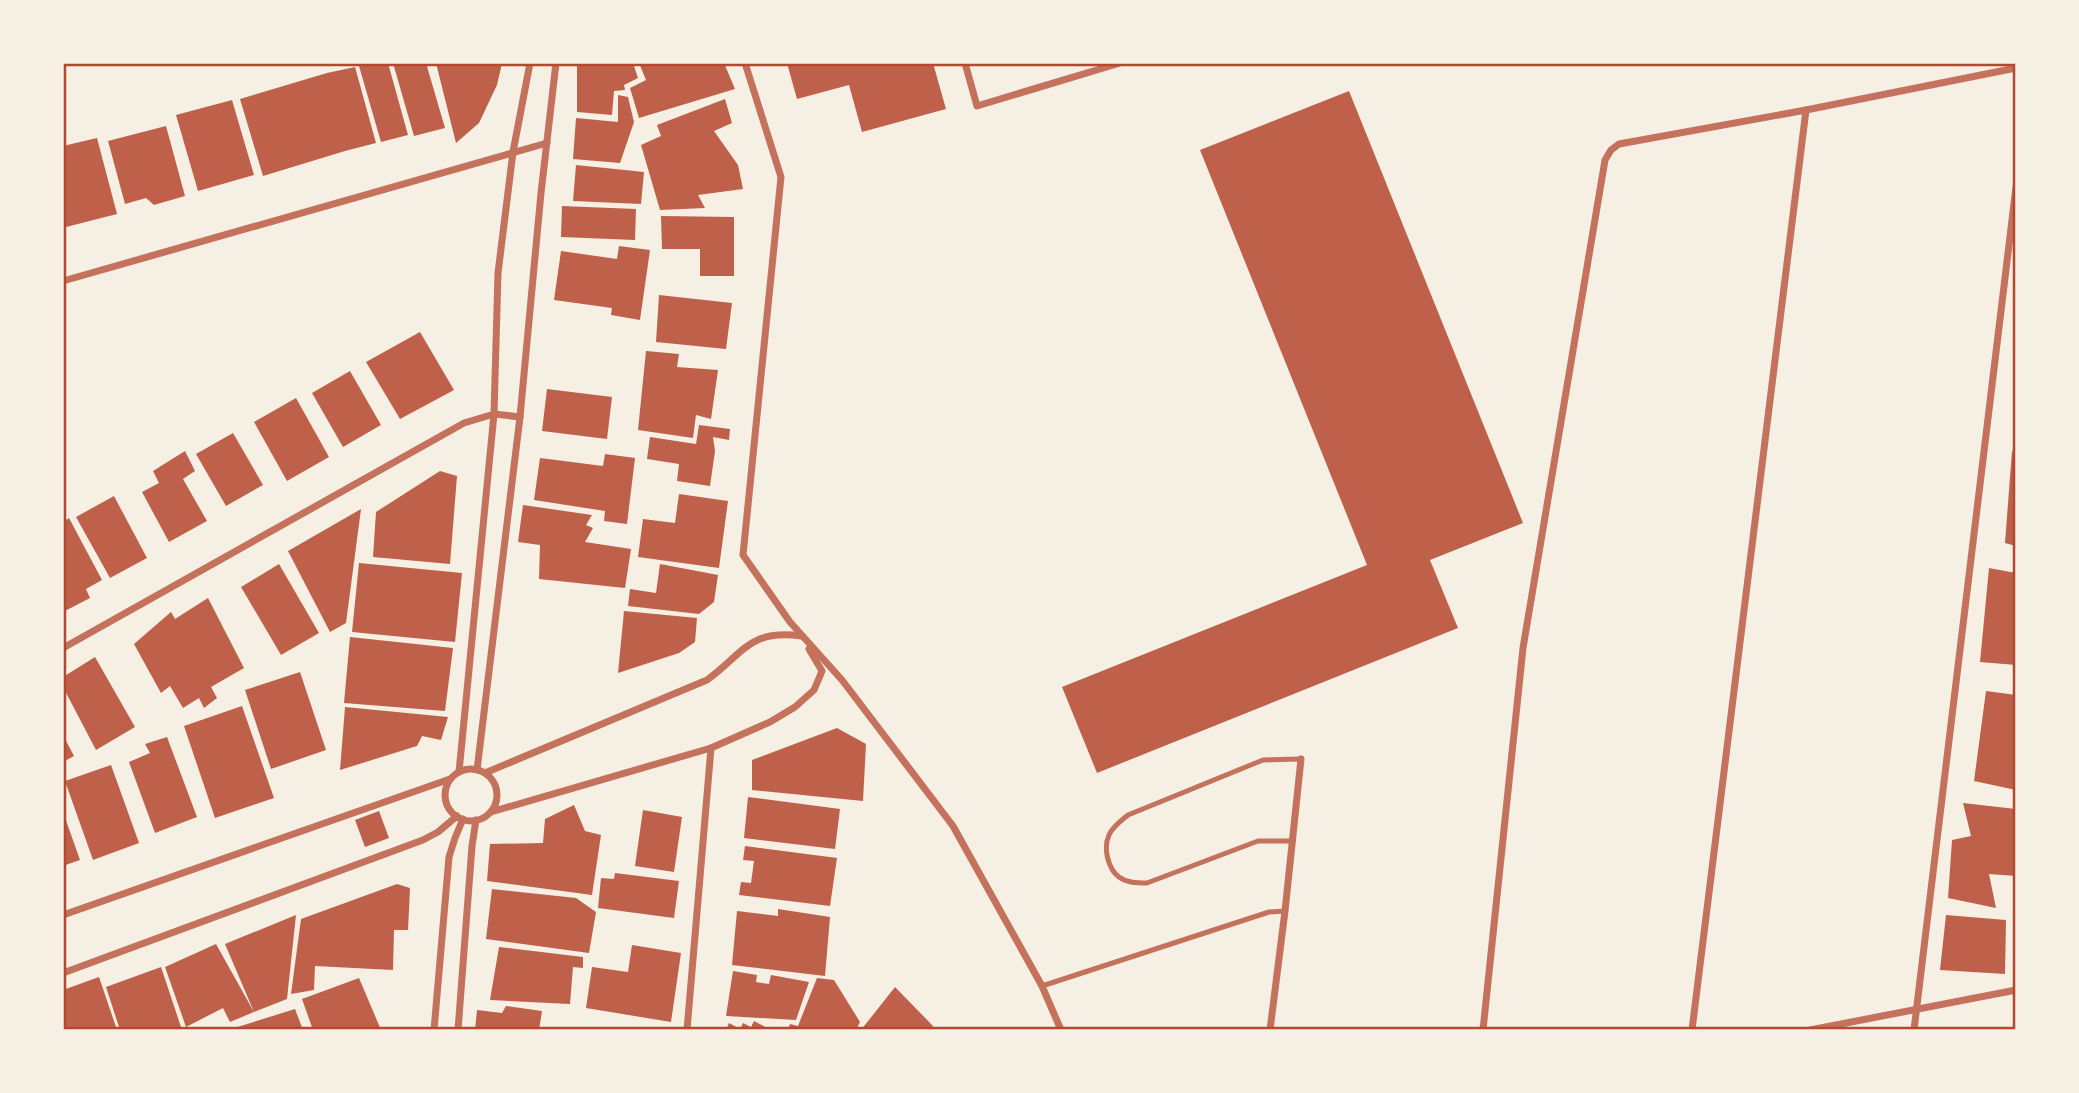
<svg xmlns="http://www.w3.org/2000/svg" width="2079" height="1093" font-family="'Alegreya Sans',sans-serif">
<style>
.building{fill:#bf614a}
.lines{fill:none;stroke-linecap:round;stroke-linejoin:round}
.service{stroke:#c5725c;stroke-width:5}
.minor{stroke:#c5725c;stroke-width:7}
.neatline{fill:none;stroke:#b5482f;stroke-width:2.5}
</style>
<rect width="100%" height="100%" fill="#f6efe4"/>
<g class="building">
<path d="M369 63H388L408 135 381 142 359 66Z"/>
<path d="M393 63H426L445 128 414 136Z"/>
<path d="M436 63H502L497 85 479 123 456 143Z"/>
<path d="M577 63H633L638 78 624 85 625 90 614 91 612 115 577 112Z"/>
<path d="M639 63H724L735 89 639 118 630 88 646 80Z"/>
<path d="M787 63H933L946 109 862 132 849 85 797 99Z"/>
<path d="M355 67 376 143 345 151 263 176 240 99 327 73Z"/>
<path d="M1349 91 1523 523 1430 560 1458 628 1097 773 1062 687 1367 565 1200 150Z"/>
<path d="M618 95 628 97 634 122 620 163 573 159 576 118 618 122Z"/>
<path d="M725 99 732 123 714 131 738 165 743 189 698 195 705 208 660 210 641 145 661 136 657 125Z"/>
<path d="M232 100 254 175 198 191 176 115Z"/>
<path d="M166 126 185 196 154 205 146 198 125 204 108 141Z"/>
<path d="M97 138 117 214 66 227 63 214V146Z"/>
<path d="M576 165 644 172 641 204 573 201Z"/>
<path d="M562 206 636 209 635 240 561 237Z"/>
<path d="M661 216 734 217V276H700V249H662Z"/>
<path d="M619 246 650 250 640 320 611 315 612 308 554 300 561 251 617 259Z"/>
<path d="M659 295 732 303 726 349 656 342Z"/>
<path d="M420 332 454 390 400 419 366 362Z"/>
<path d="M646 351 679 354 677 367 718 370 711 419 696 415 693 438 638 430Z"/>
<path d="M350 371 381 425 343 447 312 393Z"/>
<path d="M547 389 612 397 607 439 542 431Z"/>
<path d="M296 398 329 457 287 481 254 422Z"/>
<path d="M699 425 730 429 729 440 713 437 715 451 710 486 677 481 679 464 647 459 650 437 696 444Z"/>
<path d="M233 433 263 485 226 506 196 454Z"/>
<path d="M185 451 195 471 183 479 207 521 169 542 142 492 159 483 153 471Z"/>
<path d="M2012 451 2016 452V546L2005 543Z"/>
<path d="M605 454 635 458 627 524 604 521 605 511 534 500 540 458 603 466Z"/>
<path d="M440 471 457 476 450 564 373 557 376 512Z"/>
<path d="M679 494 728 501 719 568 638 557 643 519 675 523Z"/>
<path d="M114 496 147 558 110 578 76 517Z"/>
<path d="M523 505 592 515 586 525 593 528 585 542 631 549 625 588 539 579 540 545 518 542Z"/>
<path d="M361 509 346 623 330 632 288 551Z"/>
<path d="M69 518 102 580 86 589 90 598 63 612V522Z"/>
<path d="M359 563 462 573 455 642 352 632Z"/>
<path d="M279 564 319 633 281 655 241 587Z"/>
<path d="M660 564 718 575 714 602 699 614 628 606 630 589 656 593Z"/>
<path d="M1989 568 2016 573V665L1980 662Z"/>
<path d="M208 598 244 668 211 687 217 698 204 708 199 698 183 708 170 686 161 693 134 644 171 612 175 619Z"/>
<path d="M624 611 697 618 695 642 679 653 618 673Z"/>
<path d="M350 637 453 648 445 711 344 703Z"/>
<path d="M95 657 135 727 96 750 63 687V677Z"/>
<path d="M300 672 326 750 271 769 245 690Z"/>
<path d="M1986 691 2016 695V790L1974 781Z"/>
<path d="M242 706 274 798 215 818 184 726Z"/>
<path d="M345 707 448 717 441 740 422 736 417 746 340 770Z"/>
<path d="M837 728 866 744 863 801 752 790V760Z"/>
<path d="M63 735 74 756 63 762Z"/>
<path d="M167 737 197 817 155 833 129 762 150 753 145 744Z"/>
<path d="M111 765 139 843 93 860 65 781Z"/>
<path d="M748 797 840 809 835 849 744 838Z"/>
<path d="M1963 803 2016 809V876L1989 874 1996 908 1948 898 1952 840 1971 836Z"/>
<path d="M574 805 585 831 601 835 592 895 487 881 490 844 543 843 545 819Z"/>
<path d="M643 810 682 817 674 872 635 866Z"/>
<path d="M379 811 389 838 365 847 355 820Z"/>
<path d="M63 812 80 860 63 866Z"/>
<path d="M745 846 837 858 830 906 739 895 741 882 751 883 754 861 743 860Z"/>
<path d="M615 873 679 881 674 918 598 908 601 878 614 879Z"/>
<path d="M397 884 410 888 408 930H394L393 970 315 966 314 990 291 994 301 919Z"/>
<path d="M492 889 576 898 596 912 589 953 486 939Z"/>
<path d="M778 909 830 917 825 976 732 965 737 911 778 916Z"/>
<path d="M296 915 287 999 254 1012 225 944Z"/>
<path d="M1946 915 2006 920 2005 974 1940 970Z"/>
<path d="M216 944 254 1012 230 1022 223 1008 186 1027 165 967Z"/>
<path d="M632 945 681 953 671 1022 586 1008 592 967 628 972Z"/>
<path d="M499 947 583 957V968L573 967 570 1004 490 1000Z"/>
<path d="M161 967 182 1030H120L106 987Z"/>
<path d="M733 971 757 975 756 982 769 984 771 975 809 982 796 1020 726 1016Z"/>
<path d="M99 977 117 1030H63V990Z"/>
<path d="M359 978 381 1030H313L302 999Z"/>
<path d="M817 978 834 980 860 1022 856 1030H788L790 1024 798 1026Z"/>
<path d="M895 987 933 1026 931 1030H861Z"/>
<path d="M506 1006 542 1011 539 1030H475L477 1010 502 1013Z"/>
<path d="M295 1009 303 1030H231V1029Z"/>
<path d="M754 1021 771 1030H726L729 1023 740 1029 743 1023 751 1027Z"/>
</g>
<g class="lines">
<g class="service">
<path d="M1293 841H1258L1147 883C1137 883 1127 883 1119 877 1108 869 1103 848 1109 835 1113 826 1121 821 1128 815L1263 760 1301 759"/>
<path d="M1042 986 1269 912 1285 911"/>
</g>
<g class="minor">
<path d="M745 63 781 177 743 555 790 622 842 680 953 826 1042 986 1061 1030"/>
<path d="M965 63 977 106 1120 63"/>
<path d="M63 281 547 143"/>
<path d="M63 648 464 423 494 414 520 417"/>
<circle cx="471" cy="795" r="26"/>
<path d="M477 770 520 417 541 193 556 63"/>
<path d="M459 772 494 414 498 273 513 152 530 63"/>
<path d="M485 773 707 680C744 653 749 629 801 636"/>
<path d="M491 812 711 748 770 722 795 707 814 690 822 671 809 649"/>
<path d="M63 915 450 779"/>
<path d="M63 973 423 840 438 832 457 816"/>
<path d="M434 1030 449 857 455 838 463 819"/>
<path d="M458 1030 472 846 476 820"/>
<path d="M687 1030 711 748"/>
<path d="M1270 1030 1285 911 1301 759"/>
<path d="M1483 1030 1523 648 1605 160 1611 150 1619 144 1806 110 2016 68"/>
<path d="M1692 1030 1806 110"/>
<path d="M1810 1030 2016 990"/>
<path d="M1914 1030 2016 187"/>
</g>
</g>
<rect width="2079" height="1093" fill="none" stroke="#f6efe4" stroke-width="130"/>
<rect x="65" y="65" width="1949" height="963" class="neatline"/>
</svg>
